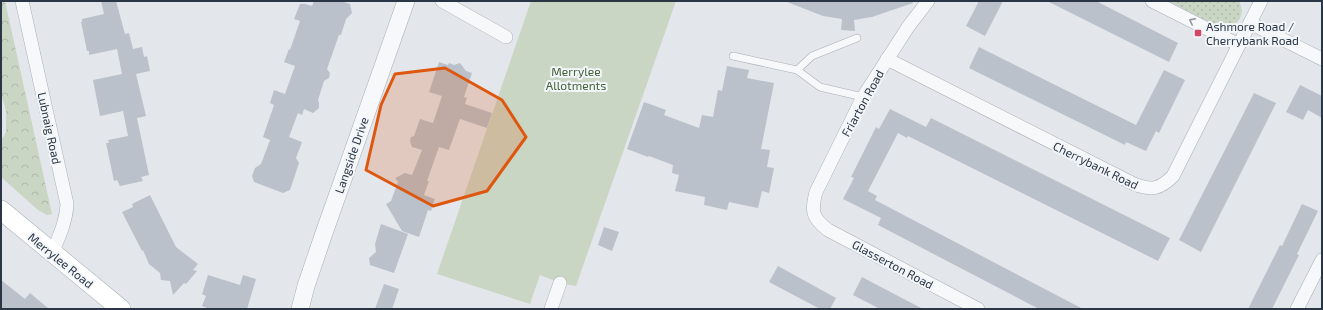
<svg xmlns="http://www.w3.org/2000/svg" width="1323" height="310" font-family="'Exo 2',sans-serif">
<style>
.grass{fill:url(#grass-dots)}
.forest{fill:url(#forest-crowns)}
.garden{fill:#cad6c4}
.building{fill:#bac1ca}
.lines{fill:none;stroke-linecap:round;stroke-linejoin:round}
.service-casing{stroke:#a8aeb7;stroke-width:8}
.minor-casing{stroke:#a8aeb7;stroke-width:14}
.tertiary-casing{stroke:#a8aeb7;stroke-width:18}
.secondary-casing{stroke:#a8aeb7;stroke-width:20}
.service{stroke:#f6f8fa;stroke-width:7}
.minor{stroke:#f6f8fa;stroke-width:13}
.tertiary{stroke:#f6f8fa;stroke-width:17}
.secondary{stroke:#fff;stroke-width:19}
.oneway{stroke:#9097a0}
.marked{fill:#de570f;fill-opacity:0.2;stroke:#de570f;stroke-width:3;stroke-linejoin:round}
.poi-dot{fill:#d54565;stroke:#f3f6f9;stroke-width:1.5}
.labels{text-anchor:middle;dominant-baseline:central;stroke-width:4;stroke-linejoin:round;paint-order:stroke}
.poi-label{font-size:12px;fill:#2a3645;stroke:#f3f6f9;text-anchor:start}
.park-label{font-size:12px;fill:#426237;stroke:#f3f6f9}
.street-label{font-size:12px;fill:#2a3645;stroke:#f3f6f9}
</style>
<defs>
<pattern id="grass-dots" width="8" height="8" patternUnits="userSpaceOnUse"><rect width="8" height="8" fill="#cad6c4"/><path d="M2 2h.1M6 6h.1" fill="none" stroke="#aeb8aa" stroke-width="1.8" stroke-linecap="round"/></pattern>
<pattern id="forest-crowns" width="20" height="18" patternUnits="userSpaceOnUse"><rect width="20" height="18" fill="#cad6c4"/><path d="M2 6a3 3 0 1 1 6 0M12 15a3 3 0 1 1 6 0" fill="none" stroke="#aeb8aa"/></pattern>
</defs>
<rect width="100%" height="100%" fill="#e3e7ec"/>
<path class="grass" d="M1168 1H1239C1247 17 1236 29 1219 27Z"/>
<path class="forest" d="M1 1H5L52 214 47 215 38 210 1 177V136L3 138 6 131V111L1 94Z"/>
<path class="garden" d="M531 1H676L576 286 560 283 540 275 530 304 437 274Z"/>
<g class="building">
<path d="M101 1H116L125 34 129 33 133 49 142 47 144 57 147 56 150 71 136 74 146 116 137 118 149 175 141 177 143 181 120 186 117 180 114 181 106 143H109L108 140 128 136 123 111 100 116 93 80 122 74 117 49 89 55V51H87L81 22H82V19L104 14Z"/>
<path d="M314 1H341L350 4 352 13 346 19 341 35H339L327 69 330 73 329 78 324 81 318 100 319 103V108L313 113 304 109 302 115 298 113 289 137 302 142 296 158 299 163 290 190 283 193 254 182 252 176 255 168 261 164 270 140 263 137 274 105 270 103 274 90 285 94 295 66 284 62 289 49 290 50 300 21 294 19 300 4H305L312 6Z"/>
<path d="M788 1H912L913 3 872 17 854 20 855 31 841 30 842 19 823 16 787 2Z"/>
<path d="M979 1H1003L985 36 966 26Z"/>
<path d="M1047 1H1096L1178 43 1169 62Z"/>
<path d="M979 47 1136 125 1164 70 1185 80 1159 133 1156 131 1146 151 1126 142 1125 145 969 68Z"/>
<path d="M439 62 448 65 449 63 454 65 460 63 466 71 472 73 464 97 467 98 465 104 492 113 487 128 460 119 449 150 439 147 427 181H429L424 195 435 199 431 211 428 210 419 237 402 231 386 204 391 201 398 182 395 178 405 173 412 175 422 150 412 147 410 141 411 137 414 136 420 119 433 123 442 96 429 92Z"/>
<path d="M727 66 749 70 747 78 774 83 761 149 770 150 767 167 774 168 769 193 762 191 758 208 729 202 727 210 704 205 705 197 675 191 679 175 672 173 673 165 649 156 648 157 627 149 644 102 666 110 664 115 699 128 702 115 713 117 718 90 722 91Z"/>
<path d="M1300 85 1322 96V118L1308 110 1303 120 1286 112Z"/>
<path d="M1254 93 1276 103 1201 252 1179 240Z"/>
<path d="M890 109 926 127 931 118 1170 238 1158 261 908 136 907 138 898 133 868 191 877 196 875 200 1083 309H1039L878 225 881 218 843 199 854 178 851 177 876 127 879 129Z"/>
<path d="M150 195 176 247 198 264 193 270 197 271 186 284 184 283 173 295 170 281 161 280 160 273 149 264 143 250 142 251 122 212 133 207 132 204Z"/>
<path d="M1302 204 1318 211 1297 254 1299 255 1272 309H1248L1280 245 1282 246Z"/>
<path d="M381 224 408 234 394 273 370 265 369 258 376 252 375 244Z"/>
<path d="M604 227 619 232 612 251 598 245Z"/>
<path d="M778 266 836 298 830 309H820L769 282Z"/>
<path d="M208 275 240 285 243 275 256 279 247 309H210L202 306 206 296 202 294Z"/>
<path d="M862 277 877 285 923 309H880L853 295Z"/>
<path d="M1 280 25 299 30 293 49 309H1Z"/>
<path d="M384 284 399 289 392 309H375Z"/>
</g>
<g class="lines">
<defs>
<g id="service">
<path d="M733 56 797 70 820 87 863 97"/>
<path d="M797 70 812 56 857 38"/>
</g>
<g id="minor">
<path d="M22 1 67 204C66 222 59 237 52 253"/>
<path d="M442 1 506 37"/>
<path d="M928 1 908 27 863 97 816 192C811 211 812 218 828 230L978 309"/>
<path d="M1152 1 1239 45"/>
<path d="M1250 23 1322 59"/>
<path d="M887 59 1134 184C1152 191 1160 189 1173 176L1261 1"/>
<path d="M551 309 560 283"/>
<path d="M1297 309 1322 260"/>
</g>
<path id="tertiary" d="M300 309 306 286 323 236 406 1"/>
<path id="secondary" d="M1 210 121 309"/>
</defs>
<use href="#service" class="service-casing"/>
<use href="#minor" class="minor-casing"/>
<use href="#tertiary" class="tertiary-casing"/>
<use href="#secondary" class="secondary-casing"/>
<use href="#service" class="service"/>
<use href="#minor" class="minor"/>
<use href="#tertiary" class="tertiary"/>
<use href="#secondary" class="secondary"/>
</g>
<defs><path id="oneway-chevron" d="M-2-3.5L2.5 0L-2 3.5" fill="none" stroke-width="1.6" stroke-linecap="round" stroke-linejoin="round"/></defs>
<use class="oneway" href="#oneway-chevron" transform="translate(1192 21) rotate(-153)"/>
<path class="marked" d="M445 68 502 100 526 137 487 191 433 206 366 170 381 105 395 74Z"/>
<rect class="poi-dot" x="1194" y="29" width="8" height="8" rx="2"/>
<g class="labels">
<g class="poi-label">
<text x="1206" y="26">Ashmore Road /<tspan x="1206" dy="14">Cherrybank Road</tspan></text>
</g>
<g class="park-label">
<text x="576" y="71">Merrylee<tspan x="576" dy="14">Allotments</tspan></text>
</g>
<g class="street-label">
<text transform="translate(862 103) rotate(-61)">Friarton Road</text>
<text transform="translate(50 128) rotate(78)">Lubnaig Road</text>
<text transform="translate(351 155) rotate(-71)">Langside Drive</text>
<text transform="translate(1096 165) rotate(26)">Cherrybank Road</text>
<text transform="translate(61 260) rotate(39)">Merrylee Road</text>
<text transform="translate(893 264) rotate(28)">Glasserton Road</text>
</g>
</g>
<rect width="1323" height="310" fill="none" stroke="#2a3645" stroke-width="4"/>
</svg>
